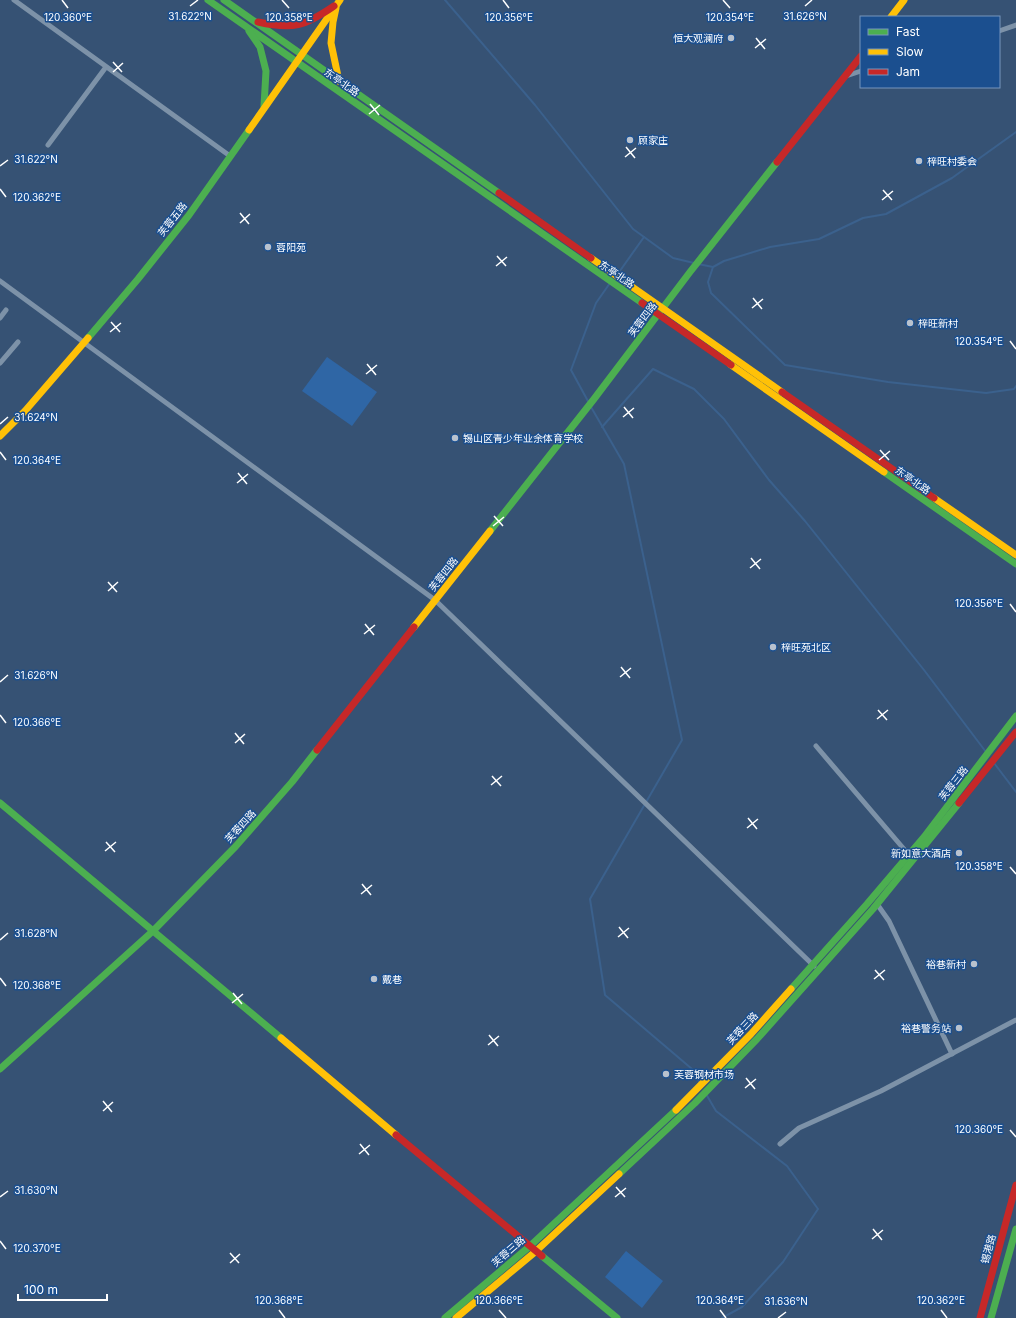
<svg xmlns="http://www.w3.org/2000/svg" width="1016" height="1318" font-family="Inter,'Noto Sans SC',sans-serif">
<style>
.green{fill:#2f66a5}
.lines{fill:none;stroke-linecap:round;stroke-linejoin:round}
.stream{stroke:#3b618d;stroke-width:2}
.street{stroke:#7d92a8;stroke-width:5}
.fast{stroke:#4caf50;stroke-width:7}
.slow{stroke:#ffc107;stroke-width:7}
.jam{stroke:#c62828;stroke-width:7}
.ticks{fill:none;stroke:#fff;stroke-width:1.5}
.poi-dot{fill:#b9c2ce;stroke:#1b4f8f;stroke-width:1.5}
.labels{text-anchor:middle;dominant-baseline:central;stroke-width:3;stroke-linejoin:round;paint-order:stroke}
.poi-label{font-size:10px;fill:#fff;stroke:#1b4f8f;text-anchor:start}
.street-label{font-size:10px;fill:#fff;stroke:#1b4f8f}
.ticks-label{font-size:10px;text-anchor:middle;fill:#fff;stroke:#1b4f8f;stroke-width:3;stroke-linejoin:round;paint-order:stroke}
</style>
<rect width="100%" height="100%" fill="#365274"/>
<g class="green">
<path d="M327 357 377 392 352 426 302 391Z"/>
<path d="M626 1251 663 1281 642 1308 605 1277Z"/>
</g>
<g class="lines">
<g class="stream">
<path d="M445 0 535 105 633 229 673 258 694 263"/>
<path d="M698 264 713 267 708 282 711 293 785 365 888 382 986 393 1014 389 1016 386"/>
<path d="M713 267 724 261 770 247 819 239 863 218 886 214 952 178 1016 132"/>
<path d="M617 275 644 237"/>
<path d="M589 403 571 370 596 303 610 283"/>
<path d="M591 407 624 464 682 740 590 899 605 995 692 1069 700 1083"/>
<path d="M602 427 653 369 694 389 724 419 769 480 805 521 924 670 986 752"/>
<path d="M994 763 1016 792"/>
<path d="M706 1094 716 1111 787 1166 818 1209 783 1262 742 1307 722 1318"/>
</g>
<g class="street">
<path d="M14 0 230 156"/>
<path d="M999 31 1016 25"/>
<path d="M846 76 861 71"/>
<path d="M48 145 106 67"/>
<path d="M0 281 435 600 814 966"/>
<path d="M0 318 6 310"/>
<path d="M0 363 18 342"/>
<path d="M816 746 909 855"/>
<path d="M877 904 889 921 952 1054"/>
<path d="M780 1144 799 1128 881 1091 1016 1020"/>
</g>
<g class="fast">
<path d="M208 0 642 303"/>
<path d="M224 0 499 193"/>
<path d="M249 31 260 47 266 71 264 106"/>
<path d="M88 338 138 279 189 215 249 130"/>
<path d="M884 472 1016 564"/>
<path d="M490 531 594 399 690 272 777 162"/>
<path d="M0 803 281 1038"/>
<path d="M791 989 867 904 924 837 1016 716"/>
<path d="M0 1069 154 930 236 846 292 782 317 750"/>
<path d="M619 1174 695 1103 757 1039 873 909 959 803"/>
<path d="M542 1256 617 1318"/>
<path d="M445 1318 530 1246 676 1110"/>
<path d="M991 1318 1016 1229"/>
</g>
<g class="slow">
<path d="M336 8 333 22 331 43 339 81"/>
<path d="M891 17 904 0"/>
<path d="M249 130 340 0"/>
<path d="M591 258 782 392"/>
<path d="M731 365 884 472"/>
<path d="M0 436 25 411 88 338"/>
<path d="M934 498 1016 555"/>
<path d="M414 627 490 531"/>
<path d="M281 1038 396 1135"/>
<path d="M676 1110 751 1034 791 989"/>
<path d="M456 1318 535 1252 619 1174"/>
</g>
<g class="jam">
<path d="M258 22C293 30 305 26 334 6"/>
<path d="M777 162 861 56"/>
<path d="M499 193 591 258"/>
<path d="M642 303 731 365"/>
<path d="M782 392 934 498"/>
<path d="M317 750 414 627"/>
<path d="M959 803 1016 732"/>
<path d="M396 1135 542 1256"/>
<path d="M980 1318 1016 1185"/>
</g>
</g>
<path class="ticks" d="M62 0 68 8M282 0 289 8M503 0 509 8M723 0 730 8M190 6 198 0M805 6 812 0M756 38 765 49M755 48 766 39M113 62 122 72M113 72 123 63M370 104 379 115M369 114 380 105M626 147 635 158M625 157 636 148M0 166 8 160M0 189 6 197M883 190 892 200M882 200 893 191M240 213 249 224M240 223 250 214M497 256 506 266M496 266 507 257M753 298 762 309M752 308 763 299M111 322 120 332M110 332 121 323M1010 341 1016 349M367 364 376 375M366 374 377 365M624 407 633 418M623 417 634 408M0 424 8 417M880 450 889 460M0 452 6 460M879 460 890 451M238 473 247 484M237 483 248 474M494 516 503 526M493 526 504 517M751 558 760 569M750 568 761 559M108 582 117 592M108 591 118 582M1010 604 1016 612M365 624 374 635M364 634 375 625M621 667 630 678M620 677 631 668M0 682 8 675M878 710 887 720M0 715 6 723M877 719 888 710M235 733 244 744M235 743 245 734M492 776 501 786M491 785 502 776M748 818 757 829M747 828 758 819M106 842 115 852M105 851 116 842M1010 867 1016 874M362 884 371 895M361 894 372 885M619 927 628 938M618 937 629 928M0 940 8 933M875 970 884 980M0 978 6 986M874 979 885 970M233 993 242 1004M232 1003 243 994M489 1035 498 1046M488 1045 499 1036M746 1078 755 1089M745 1088 756 1079M103 1101 112 1112M103 1111 113 1102M1010 1130 1016 1137M360 1144 369 1155M359 1154 370 1145M616 1187 625 1197M0 1197 8 1191M615 1197 626 1188M873 1229 882 1240M872 1239 883 1230M0 1241 6 1249M230 1253 239 1263M230 1263 240 1254M279 1310 285 1318M499 1310 506 1318M720 1310 726 1318M941 1310 947 1318M778 1318 786 1312"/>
<g class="poi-dot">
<circle cx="731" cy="38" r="4"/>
<circle cx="630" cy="140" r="4"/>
<circle cx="919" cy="161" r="4"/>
<circle cx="268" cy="247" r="4"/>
<circle cx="910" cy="323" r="4"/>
<circle cx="455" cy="438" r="4"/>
<circle cx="773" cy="647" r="4"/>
<circle cx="959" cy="853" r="4"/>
<circle cx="974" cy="964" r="4"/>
<circle cx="374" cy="979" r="4"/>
<circle cx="959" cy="1028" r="4"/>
<circle cx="666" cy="1074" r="4"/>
</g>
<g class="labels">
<g class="poi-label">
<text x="723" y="38" text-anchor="end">恒大观澜府</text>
<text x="638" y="140">顾家庄</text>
<text x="927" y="161">梓旺村委会</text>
<text x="276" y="247">蓉阳苑</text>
<text x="918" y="323">梓旺新村</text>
<text x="463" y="438">锡山区青少年业余体育学校</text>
<text x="781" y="647">梓旺苑北区</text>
<text x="951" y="853" text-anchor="end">新如意大酒店</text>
<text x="966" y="964" text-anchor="end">裕巷新村</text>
<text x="382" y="979">戴巷</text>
<text x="951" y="1028" text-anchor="end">裕巷警务站</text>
<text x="674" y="1074">芙蓉钢材市场</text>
</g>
<g class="street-label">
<text transform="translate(342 82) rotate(35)">东亭北路</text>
<text transform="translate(172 219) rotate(-52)">芙蓉五路</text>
<text transform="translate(617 274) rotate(34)">东亭北路</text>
<text transform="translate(642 319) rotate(-53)">芙蓉四路</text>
<text transform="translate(913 480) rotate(35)">东亭北路</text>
<text transform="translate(443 574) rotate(-52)">芙蓉四路</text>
<text transform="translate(953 783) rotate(-52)">芙蓉三路</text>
<text transform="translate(240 826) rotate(-48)">芙蓉四路</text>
<text transform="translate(742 1028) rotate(-47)">芙蓉三路</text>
<text transform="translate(988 1249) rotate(-75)">锡港路</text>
<text transform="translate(508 1251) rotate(-41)">芙蓉三路</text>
</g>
</g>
<g class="ticks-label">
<text x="190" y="20">31.622°N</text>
<text x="805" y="20">31.626°N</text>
<text x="68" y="21">120.360°E</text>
<text x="289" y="21">120.358°E</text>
<text x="509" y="21">120.356°E</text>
<text x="730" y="21">120.354°E</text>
<text x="36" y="163">31.622°N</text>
<text x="37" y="201">120.362°E</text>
<text x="979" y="345">120.354°E</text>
<text x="36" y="421">31.624°N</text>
<text x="37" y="464">120.364°E</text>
<text x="979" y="607">120.356°E</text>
<text x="36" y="679">31.626°N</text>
<text x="37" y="726">120.366°E</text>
<text x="979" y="870">120.358°E</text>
<text x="36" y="937">31.628°N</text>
<text x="37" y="989">120.368°E</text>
<text x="979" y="1133">120.360°E</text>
<text x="36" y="1194">31.630°N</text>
<text x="37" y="1252">120.370°E</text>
<text x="279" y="1304">120.368°E</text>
<text x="499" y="1304">120.366°E</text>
<text x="720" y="1304">120.364°E</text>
<text x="941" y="1304">120.362°E</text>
<text x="786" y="1305">31.636°N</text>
</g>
<rect x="860" y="16" width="140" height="72" fill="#1b4f8f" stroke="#7695bc"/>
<rect x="868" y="29" width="20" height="6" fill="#4caf50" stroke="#7695bc"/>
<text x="896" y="36" font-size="12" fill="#ffffff">Fast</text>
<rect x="868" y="49" width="20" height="6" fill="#ffc107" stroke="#7695bc"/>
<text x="896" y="56" font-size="12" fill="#ffffff">Slow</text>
<rect x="868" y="69" width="20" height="6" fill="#c62828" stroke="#7695bc"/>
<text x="896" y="76" font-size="12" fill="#ffffff">Jam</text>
<path d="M18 1294v6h89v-6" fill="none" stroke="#ffffff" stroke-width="2"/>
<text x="24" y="1294" font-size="12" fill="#ffffff" stroke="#1b4f8f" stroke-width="3" paint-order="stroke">100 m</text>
</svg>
